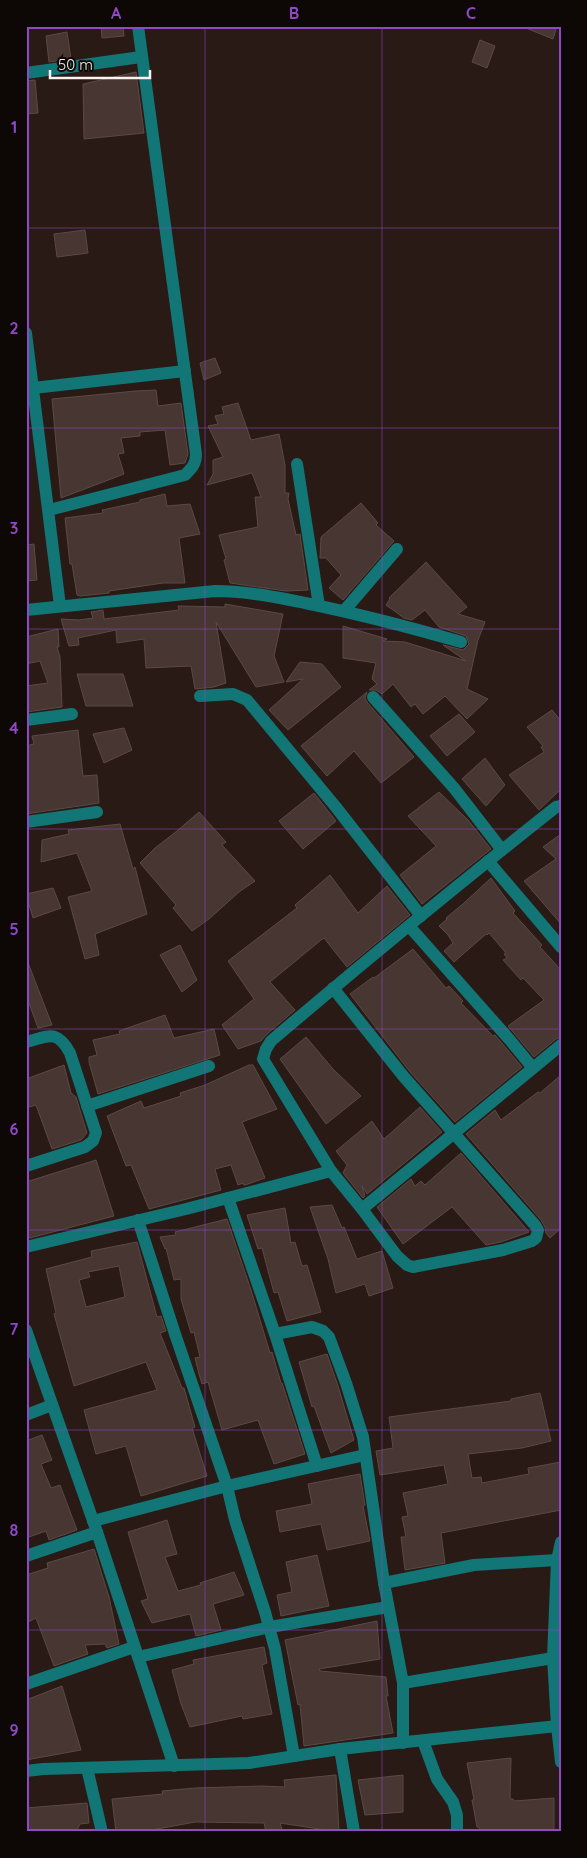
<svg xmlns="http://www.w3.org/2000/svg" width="587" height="1858" font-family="Quicksand,sans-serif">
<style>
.building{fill:#473632;stroke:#5b4944;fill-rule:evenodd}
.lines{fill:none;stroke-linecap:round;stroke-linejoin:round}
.minor{stroke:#127576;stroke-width:12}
.tertiary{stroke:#127576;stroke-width:12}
.grid{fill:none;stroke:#8e4ac6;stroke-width:1;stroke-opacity:0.55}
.neatline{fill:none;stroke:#8e4ac6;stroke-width:2}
.grid-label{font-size:16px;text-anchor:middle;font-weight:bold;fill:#8e4ac6}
</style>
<rect width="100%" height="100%" fill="#291a16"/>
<g class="building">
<path d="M101 26H123L124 36 102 38Z"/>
<path d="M521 26H557L553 39Z"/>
<path d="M67 32 71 59 49 62 46 36Z"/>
<path d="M480 40 495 46 487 68 472 62Z"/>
<path d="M136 72 144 133 84 139 83 84Z"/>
<path d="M35 80 38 113 26 114V81Z"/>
<path d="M85 230 88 253 57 257 54 234Z"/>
<path d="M215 358 221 373 204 380 200 363Z"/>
<path d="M156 390 158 406 181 403 188 454 185 463 170 465 165 430 140 432V436L121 438 124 453 118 454 124 474 61 498 52 399 136 391Z"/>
<path d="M238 403 251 440 279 434 285 465V493H289L288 499 296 535 300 534 308 590 286 591 230 583 224 560 226 559 219 535 258 527 255 497H261L252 473 207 485 213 474V460L223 457 208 426 218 424 215 416 224 414 222 407Z"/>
<path d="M165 494 167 506 190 504 200 534 179 538 185 583H163L109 591V593L80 596 77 595 72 564H70L65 518 103 513 102 510 140 502V500Z"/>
<path d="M361 503 378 523 376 525 394 541 343 600 329 588 341 575 326 558H320L321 537Z"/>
<path d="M34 544 37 580 26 581V545Z"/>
<path d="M426 562 467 607 458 614 485 622 478 640 467 689 488 699 467 719 445 696 423 714 415 704 411 707 393 684 382 694 376 690H369L377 684 372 679 376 663 343 658V626L387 639 383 641 405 642 466 661 443 645 463 650 469 644 466 636 439 627 425 610 412 620 404 618 386 605 390 599 389 598Z"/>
<path d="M225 604 283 614 274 656 284 682 256 687 216 622 226 683 214 687 195 689 191 666 146 668 144 639 117 643 116 630 78 638 79 645 69 646 61 619 79 620 93 618 91 612 103 610 104 619 179 610 178 606 225 607Z"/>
<path d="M58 629 59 647H57L60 657 62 707 26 712V686L48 683 40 661 26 664V637Z"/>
<path d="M300 662 322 664 341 687 288 730 269 710 303 679 286 682Z"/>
<path d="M77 674H123L133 706H86Z"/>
<path d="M367 692 365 698 367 702 414 757 381 783 354 751 327 776 301 746Z"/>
<path d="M552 710 561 721V789L539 810 509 775 544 752 541 747 543 746 527 727Z"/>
<path d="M459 714 475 732 447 756 430 736Z"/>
<path d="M124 728 132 750 104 763 93 734Z"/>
<path d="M78 730 83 776 97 775 99 803 26 814V746L34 744 32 736Z"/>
<path d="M485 758 505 785 486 806 462 779Z"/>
<path d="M439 792 468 820 491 849 422 904 400 875 436 846 408 816Z"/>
<path d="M314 793 336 821 303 849 279 821Z"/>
<path d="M199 812 226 842 222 845 255 881 239 892 209 919 192 931 173 908 176 905 140 863 155 848 177 831Z"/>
<path d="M120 824 133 869 135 867 147 914 95 934 99 955 85 959 68 897 92 891 77 853 41 862 42 840 69 834 68 830Z"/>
<path d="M561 834V924L524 881 556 859 543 847Z"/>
<path d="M330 875 358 913 387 886 410 915 347 967 324 938 321 940 270 982 295 1010 266 1035 261 1041 238 1049 222 1025 254 999 228 961 297 908 295 905Z"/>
<path d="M491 878 515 911 513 913 542 945 540 947 561 970V1037L556 1039 534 1057 508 1026 544 1000 523 978 521 980 503 960 507 958 504 954 506 953 489 933 487 935 486 934 454 962 444 951 453 943 448 935 439 926 447 919 446 918 464 903Z"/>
<path d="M53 888 61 908 33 918 26 894Z"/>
<path d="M180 945 197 980 182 992 160 955Z"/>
<path d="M413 949 446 988 449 986 463 1001 461 1003 493 1036 495 1035 522 1067 455 1122 410 1072 350 994 373 977 374 978Z"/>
<path d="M26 960H27L52 1025 38 1028 26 995Z"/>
<path d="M165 1015 174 1038 214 1029 220 1055 98 1094 89 1062V1057L97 1055 93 1040 120 1034 119 1031Z"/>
<path d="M306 1037 333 1069 361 1096 326 1124 280 1059Z"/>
<path d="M64 1065 71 1093 76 1097 87 1133 81 1140 52 1149 36 1105 26 1108V1079Z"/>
<path d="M249 1065H253L277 1109 242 1122 265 1178 245 1185H244L243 1183 238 1185 231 1165 215 1169 221 1190 149 1209 131 1165 126 1166 107 1116 141 1101 144 1108 181 1096 180 1093 205 1085Z"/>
<path d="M561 1075V1228L550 1238 546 1233 545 1227 541 1220 466 1134 495 1110 501 1120 538 1092 540 1093Z"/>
<path d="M420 1107 442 1132 367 1194 362 1186 365 1196 363 1198 343 1173 347 1165 336 1151 372 1121 384 1139Z"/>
<path d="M461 1153 529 1232 501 1242 486 1245 452 1207 403 1244 377 1207 411 1179 415 1186 421 1181 425 1185Z"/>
<path d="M96 1160 114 1216 26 1239V1182Z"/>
<path d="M332 1205 342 1228 344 1227 357 1259 382 1251 393 1288 369 1296 365 1284 336 1293 328 1259 310 1207Z"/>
<path d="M285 1208 291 1243 295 1242 302 1266 307 1265 321 1312 287 1321 278 1292 274 1293 262 1248 258 1249 247 1215Z"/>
<path d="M227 1219 251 1290 270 1353 272 1352 281 1383H282L305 1454 274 1464 258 1420 222 1430 208 1382 202 1384 199 1374 195 1358 200 1357 194 1332 191 1333 181 1299V1279L174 1280 166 1248 165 1249 160 1237 176 1235 175 1232Z"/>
<path d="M137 1242 157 1317 161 1316 166 1331 160 1333 182 1388H184L195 1427 192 1428 207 1476 141 1496 126 1446 96 1454 84 1410 157 1390 146 1362 74 1386 54 1314 56 1313 46 1269 92 1257 91 1251ZM119 1266 125 1297 86 1307 79 1280 90 1277 88 1272Z"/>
<path d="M327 1354 338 1386 354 1440 331 1453 314 1406 312 1407 299 1362Z"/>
<path d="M540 1393 551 1441 522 1448 468 1454 472 1478 481 1477 482 1483 529 1474 528 1468 561 1462V1510L441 1533 445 1563 405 1570 401 1537H406L402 1517 408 1516 403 1493 448 1484 444 1465 380 1475 376 1451 393 1448 389 1417 511 1401V1399Z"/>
<path d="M42 1435 52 1460 41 1464 51 1488 60 1485 77 1530 49 1540 46 1531 26 1538V1441Z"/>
<path d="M360 1474 365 1505 363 1506 370 1541 327 1550 321 1524 280 1532 276 1511 312 1504 308 1484Z"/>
<path d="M167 1520 177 1554 165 1557 178 1591 201 1585 200 1583 234 1572 244 1595 213 1604 221 1630 196 1636 190 1614 152 1623 141 1601 148 1599 128 1532Z"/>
<path d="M94 1549 109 1597 119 1644 107 1648 105 1644 85 1645 88 1654 54 1666 36 1618 26 1623V1575L48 1568 47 1563Z"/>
<path d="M317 1555 329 1606 281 1616 277 1595 292 1592 286 1562Z"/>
<path d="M377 1621 380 1659 319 1669 320 1671 386 1677 388 1696H386L393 1733 304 1746 300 1704 298 1705 285 1640Z"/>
<path d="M264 1647 267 1663 262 1665 272 1714 243 1719 242 1716 190 1727 181 1704 172 1670 194 1664 193 1660Z"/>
<path d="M62 1686 81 1750 26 1760V1700Z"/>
<path d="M511 1758 510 1799H513L514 1801 554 1798V1832H480L479 1827H477L472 1800H474L467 1763Z"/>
<path d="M336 1775 339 1832 280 1823 283 1832H266L264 1823 195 1822 141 1832H116L112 1799 163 1794 162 1791 195 1788 262 1786 285 1787 284 1780Z"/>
<path d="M403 1775V1812L365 1815 358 1780Z"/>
<path d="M87 1803 89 1823 80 1824 76 1832H26V1808Z"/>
</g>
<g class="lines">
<g class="minor">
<path d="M26 73 141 57"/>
<path d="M26 333 60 606"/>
<path d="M33 388 185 371"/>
<path d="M297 464 319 606"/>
<path d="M49 510 185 475C192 468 196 464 196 454L138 26"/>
<path d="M26 610 215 591C246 591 275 597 305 603 359 614 409 627 461 642"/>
<path d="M344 611 397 549"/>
<path d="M200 696 233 694 247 700 335 806 421 916"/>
<path d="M373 697 454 788 502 850"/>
<path d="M26 720 72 714"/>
<path d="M26 822 97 812"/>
<path d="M488 861 561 947"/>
<path d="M409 926 509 1039 533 1068"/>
<path d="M333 988 404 1077 535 1225 538 1230 536 1238 532 1241 503 1250 413 1267 407 1265 397 1256 362 1209 331 1171 263 1059 266 1049 271 1041C365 961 460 883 556 807L561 806"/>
<path d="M26 1042C49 1036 57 1029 70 1053L96 1133 93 1141 85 1147 26 1166"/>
<path d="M87 1106 209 1066"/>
<path d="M228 1198 275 1334 317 1466"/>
<path d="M362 1209 561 1045"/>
<path d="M138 1220 175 1334 227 1486 235 1520 265 1612 275 1649 294 1756"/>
<path d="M26 1247 186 1209 331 1171"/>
<path d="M26 1330 97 1532 174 1766"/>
<path d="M275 1334 312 1327 323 1331 329 1337 346 1383 363 1437 384 1583 403 1683V1743"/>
<path d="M26 1415 52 1405"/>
<path d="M93 1521 227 1486 365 1455"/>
<path d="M26 1556 97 1532"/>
<path d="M384 1583 474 1565 557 1560"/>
<path d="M138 1657 270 1627 388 1607"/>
<path d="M403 1683 553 1658"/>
<path d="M26 1684 134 1647"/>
<path d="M561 1725 557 1726 561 1762"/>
<path d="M423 1741 437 1779 453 1802 457 1815V1832"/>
<path d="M340 1749 354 1832"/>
<path d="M87 1768 102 1832"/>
</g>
<path class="tertiary" d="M26 1771 43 1769 249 1763 340 1749 557 1726 553 1658 557 1560 561 1542"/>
</g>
<path class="grid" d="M205 26V1832M382 26V1832M26 228H561M26 428H561M26 629H561M26 829H561M26 1029H561M26 1230H561M26 1430H561M26 1630H561"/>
<rect width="587" height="1858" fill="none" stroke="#0d0706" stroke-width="55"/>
<path d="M50 70v8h100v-8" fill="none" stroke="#fdf2ef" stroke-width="2.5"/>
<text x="58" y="70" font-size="15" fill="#fdf2ef" stroke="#0d0706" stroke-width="4" paint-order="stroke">50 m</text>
<rect x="28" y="28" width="532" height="1802" class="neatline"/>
<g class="grid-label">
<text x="116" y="19">A</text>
<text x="294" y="19">B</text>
<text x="471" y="19">C</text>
<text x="14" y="133">1</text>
<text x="14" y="334">2</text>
<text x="14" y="534">3</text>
<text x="14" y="734">4</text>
<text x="14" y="935">5</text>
<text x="14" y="1135">6</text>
<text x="14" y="1335">7</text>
<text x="14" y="1536">8</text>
<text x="14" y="1736">9</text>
</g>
</svg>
